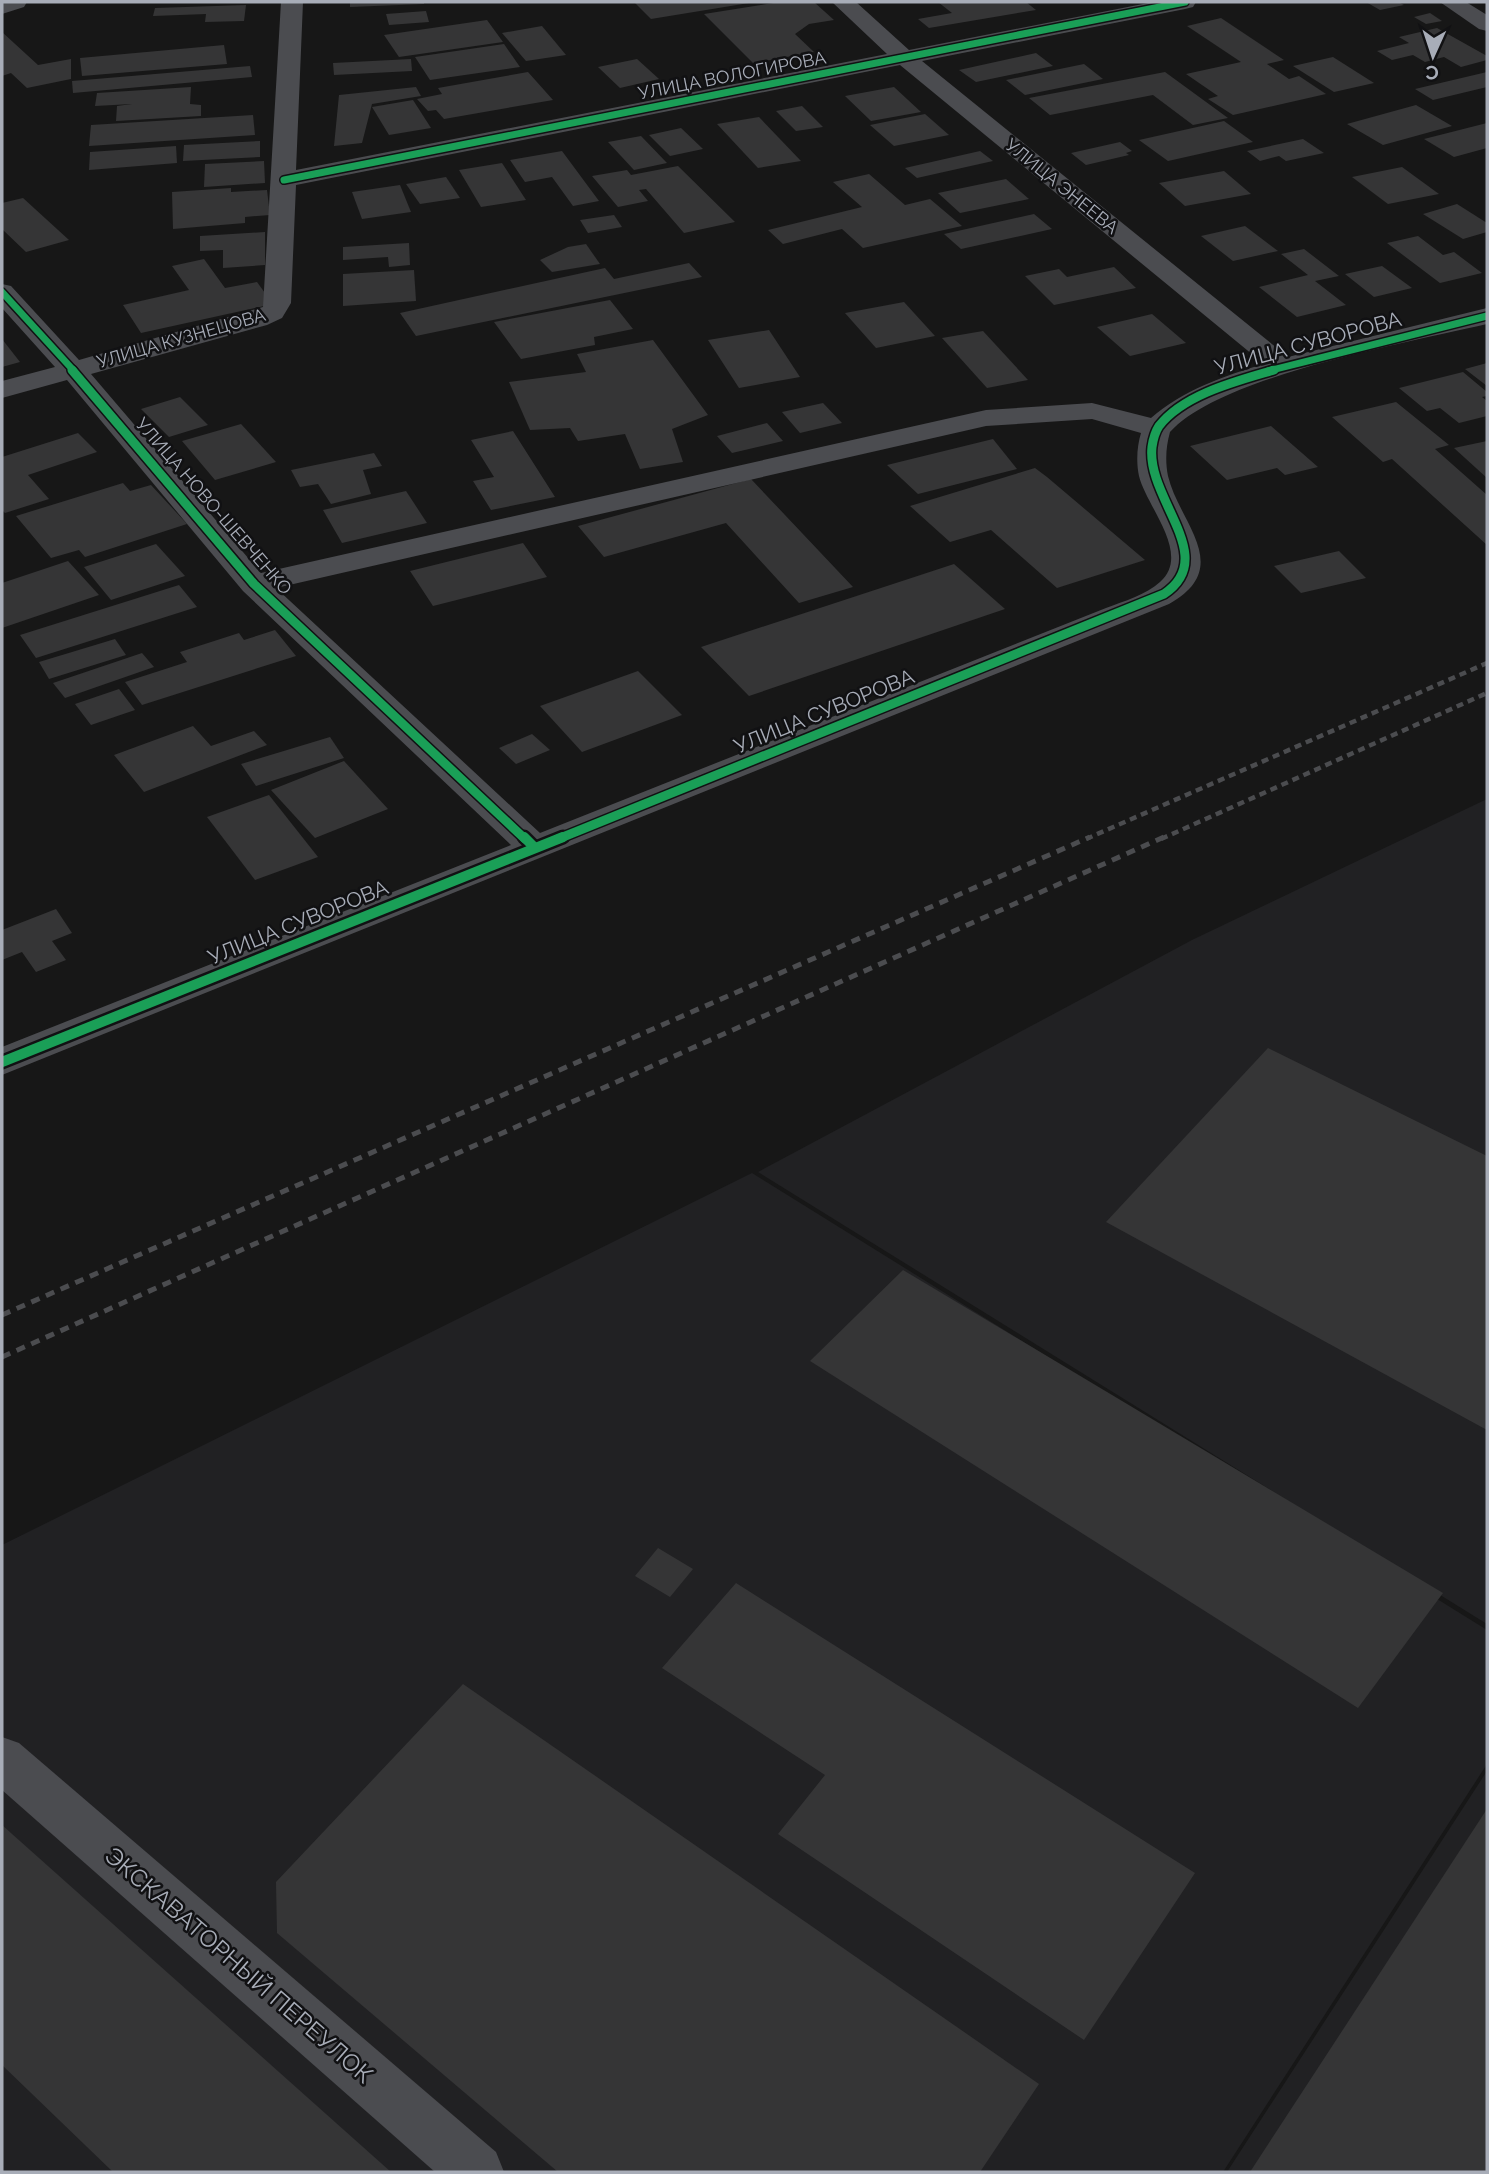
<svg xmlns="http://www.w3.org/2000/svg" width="1489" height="2174" font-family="Raleway,sans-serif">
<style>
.built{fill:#212123}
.building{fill:#353536}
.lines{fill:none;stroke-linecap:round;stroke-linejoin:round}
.minor{fill:#4b4c50;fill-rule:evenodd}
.rail-far1{stroke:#4b4c4f;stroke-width:4.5;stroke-dasharray:7 5;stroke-linecap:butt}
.rail{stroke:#4b4c4f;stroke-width:5;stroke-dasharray:9 7;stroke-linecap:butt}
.cycleway-far2-casing{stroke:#111113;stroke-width:10}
.cycleway-far1-casing{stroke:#111113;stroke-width:12}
.cycleway-casing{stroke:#111113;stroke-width:15}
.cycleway-far2{stroke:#1a9f57;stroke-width:7}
.cycleway-far1{stroke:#1a9f57;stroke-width:9}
.cycleway{stroke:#1a9f57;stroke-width:10}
.labels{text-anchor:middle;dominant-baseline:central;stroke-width:5;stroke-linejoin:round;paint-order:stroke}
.far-street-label{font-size:18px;fill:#a8adb8;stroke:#111113}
.street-label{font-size:21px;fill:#a8adb8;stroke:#111113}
.near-street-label{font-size:24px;fill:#a8adb8;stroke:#111113}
</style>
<rect width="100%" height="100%" fill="#171717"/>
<g class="built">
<path d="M1487 799V1624L758 1172 1192 940Z"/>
<path d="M752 1173 1487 1630V1764L1223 2172H2V1545Z"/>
<path d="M1487 1771V2172H1227Z"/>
</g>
<g class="building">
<path d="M350 2H424V4L350 7Z"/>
<path d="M634 2H749V3L651 19Z"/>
<path d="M780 2H814L834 20 809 24 795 34 814 52 753 63 704 14Z"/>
<path d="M938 2H1026L1036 10 929 28 918 19 952 13Z"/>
<path d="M1366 2H1398L1404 5 1380 10Z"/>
<path d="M246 5 244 21 205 22 206 14 153 16 155 8Z"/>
<path d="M426 11 429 22 389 25 386 14Z"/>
<path d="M1430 13 1442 21 1426 24 1414 17Z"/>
<path d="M1221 18 1284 60 1267 64 1289 79 1299 76 1326 94 1233 115 1208 99 1218 96 1186 74 1241 62 1187 26Z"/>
<path d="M487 20 503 42 399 57 384 35Z"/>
<path d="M542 26 566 55 526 61 502 33Z"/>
<path d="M1437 28 1487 56V60L1461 67 1444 57 1425 62 1413 55 1392 60 1377 51 1409 43 1399 37Z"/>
<path d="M2 32 38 65 71 59V79L27 88 11 73 2 76Z"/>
<path d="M504 44 520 67 430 80 415 57Z"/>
<path d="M224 45 227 64 82 76 80 58Z"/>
<path d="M1036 53 1053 66 976 82 959 70Z"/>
<path d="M1333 57 1374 83 1334 92 1293 66Z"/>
<path d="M411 59 412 71 334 75 333 63Z"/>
<path d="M637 59 659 79 620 88 598 67Z"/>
<path d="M1084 64 1103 79 1025 95 1006 80Z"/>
<path d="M250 66 252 77 73 93 72 81Z"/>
<path d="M528 72 553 100 444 119 436 110 428 111 417 99 442 94 438 88Z"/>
<path d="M1165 72 1228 118 1193 125 1153 95 1050 115 1029 98Z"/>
<path d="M1487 72V87L1433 100 1415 89Z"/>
<path d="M191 87 190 104 201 105V116L116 121 117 106 132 104 95 106 97 93Z"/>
<path d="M416 87 421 96 372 104 362 143 334 146 339 95Z"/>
<path d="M894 87 921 112 871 121 845 96Z"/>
<path d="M413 100 431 128 389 135 372 107Z"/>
<path d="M1416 105 1452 126 1383 145 1347 124Z"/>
<path d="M802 106 823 127 796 131 776 111Z"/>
<path d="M925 114 949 135 894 146 870 125Z"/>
<path d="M253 115 255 135 89 146 91 125Z"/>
<path d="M759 117 801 161 758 168 717 124Z"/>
<path d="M1224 121 1253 142 1168 161 1139 140Z"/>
<path d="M1487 123V148L1454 157 1424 139Z"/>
<path d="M681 128 703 149 670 156 649 135Z"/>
<path d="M641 136 667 163 634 170 608 142Z"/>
<path d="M1303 139 1324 153 1286 161 1279 156 1260 161 1247 151Z"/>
<path d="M260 141V157L183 161 184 145Z"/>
<path d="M1120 142 1132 151 1126 153 1129 155 1086 165 1071 153Z"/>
<path d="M176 146 177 163 89 170 90 152Z"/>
<path d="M562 151 599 201 573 206 552 177 525 182 510 160Z"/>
<path d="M980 151 993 161 917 178 905 168Z"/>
<path d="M264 161 265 183 204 187 205 164Z"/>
<path d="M502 163 526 200 481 207 459 170Z"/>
<path d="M678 166 735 222 684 233 646 189 639 190 648 201 618 207 592 176 627 170 631 175Z"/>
<path d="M1402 167 1439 194 1388 204 1352 177Z"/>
<path d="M1224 171 1251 194 1185 206 1159 183Z"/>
<path d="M869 174 905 205 930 199 962 226 863 248 842 229 783 244 768 230 862 207 833 182Z"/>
<path d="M446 177 460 198 420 204 406 184Z"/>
<path d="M1006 179 1029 199 960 213 938 193Z"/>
<path d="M400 185 411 212 362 219 352 192Z"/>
<path d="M231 188V192L267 190 270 215 245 217V223L173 229 172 192Z"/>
<path d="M23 198 69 240 26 252 2 229V203Z"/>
<path d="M1457 204 1487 223V232L1463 239 1423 214Z"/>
<path d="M1034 214 1052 229 961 249 944 234Z"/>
<path d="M614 215 622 227 588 233 580 220Z"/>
<path d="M1245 226 1278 251 1233 261 1201 236Z"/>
<path d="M265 232V265L223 268V250L200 251V236Z"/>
<path d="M1418 236 1443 255 1454 252 1482 273 1440 283 1387 243Z"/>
<path d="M409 243 410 265 389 267 388 257 343 260V247Z"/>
<path d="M586 244 600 264 552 272 540 260 568 247Z"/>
<path d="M1304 249 1339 276 1315 281 1346 305 1297 317 1259 287 1308 275 1281 254Z"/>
<path d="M204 259 225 288 257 282 273 304 141 333 123 305 189 290 172 266Z"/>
<path d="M689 263 702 277 416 336 400 313 605 268 614 279Z"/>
<path d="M1382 266 1412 288 1374 297 1345 274Z"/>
<path d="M1114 267 1136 288 1054 305 1025 276 1059 269 1067 277Z"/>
<path d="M414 270 416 301 343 306V274Z"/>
<path d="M610 300 633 329 594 337 595 345 521 359 494 322Z"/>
<path d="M904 302 935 336 876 348 845 313Z"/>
<path d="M1152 314 1186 343 1130 356 1097 327Z"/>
<path d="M769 330 800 377 739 388 708 340Z"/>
<path d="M983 331 1028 380 987 388 942 338Z"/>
<path d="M2 339 20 362 2 367Z"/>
<path d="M653 340 708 415 672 429 683 462 640 469 625 434 578 441 570 428 530 430 509 382 586 372 577 354Z"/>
<path d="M1487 363V386L1465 369Z"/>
<path d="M1463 372 1487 392V396L1482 397 1487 401V416L1459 423 1440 408 1427 411 1399 388Z"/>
<path d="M180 397 208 425 169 437 141 409Z"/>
<path d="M1396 402 1449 445 1435 449 1487 495V545L1392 459 1383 462 1332 417Z"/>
<path d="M823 403 842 423 800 433 782 412Z"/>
<path d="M767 423 783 441 732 453 717 436Z"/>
<path d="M241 424 276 462 215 480 182 441Z"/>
<path d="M1271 426 1318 467 1285 475 1277 468 1227 480 1190 446Z"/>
<path d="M513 431 555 497 491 510 473 481 494 477 471 440Z"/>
<path d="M78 433 97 452 28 475 49 499 5 513 2 510V457Z"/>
<path d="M993 439 1017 469 918 494 887 465Z"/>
<path d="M1487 441V478L1454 448Z"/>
<path d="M374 453 382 466 363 470 371 494 331 504 318 484 300 487 291 470Z"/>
<path d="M1035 468 1047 477 1145 560 1057 588 991 530 950 542 910 506Z"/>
<path d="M751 479 853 587 799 603 726 523 604 557 578 526Z"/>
<path d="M123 483 130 491 151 485 187 524 85 557 79 550 51 558 16 516Z"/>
<path d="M406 491 427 523 342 543 323 510Z"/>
<path d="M523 543 547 577 433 606 410 571Z"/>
<path d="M156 544 185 576 111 600 84 567Z"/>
<path d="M1339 551 1366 578 1301 593 1274 566Z"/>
<path d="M68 561 99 595 2 628V583Z"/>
<path d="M954 564 1005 609 749 696 701 647Z"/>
<path d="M179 585 197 607 36 658 20 635Z"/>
<path d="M275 630 296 656 142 705 125 682 187 662 180 652 239 633 244 640Z"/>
<path d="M115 639 126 655 49 679 39 662Z"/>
<path d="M142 653 154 667 65 698 53 683Z"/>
<path d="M638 671 682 715 582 752 540 706Z"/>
<path d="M119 689 135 710 91 725 75 704Z"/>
<path d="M193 726 211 746 254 731 267 745 144 792 114 755Z"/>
<path d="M532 734 550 750 516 764 499 748Z"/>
<path d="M330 737 344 758 256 786 241 764Z"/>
<path d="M344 761 388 809 315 838 271 790Z"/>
<path d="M269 795 318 857 255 880 207 817Z"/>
<path d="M56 909 72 933 52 941 66 960 36 972 22 952 2 960V930Z"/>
<path d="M1268 1048 1487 1156V1430L1106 1222Z"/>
<path d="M903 1270 1443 1593 1358 1708 810 1361Z"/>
<path d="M658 1548 693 1569 670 1597 635 1576Z"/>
<path d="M736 1583 1195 1873 1084 2040 778 1834 825 1775 662 1668Z"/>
<path d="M463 1684 1039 2084 980 2172H558L277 1933 276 1882Z"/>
<path d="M1487 1809V2172H1250Z"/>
<path d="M2 1825 391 2172H113L2 2065Z"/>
</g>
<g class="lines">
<g class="minor">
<path d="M2 2H27L24 7 2 14Z"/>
<path d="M281 2H303L296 170 887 54 832 2H856L909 50 1153 2H1196L1193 7 1185 9 922 61 1288 357 1487 308V324C1410 342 1220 376 1170 432 1166 446 1165 461 1168 476 1179 523 1235 567 1169 604L2 1075V1047L511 845 243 591 67 380 2 398V381L55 367 2 308V284L11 286 79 360 263 307ZM900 65 1264 364C1224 376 1183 390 1151 418L1092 403 986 410 261 573 91 374 267 325 282 318 291 303 296 185ZM1092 419 1141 433C1137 446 1136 462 1139 476 1146 506 1192 554 1160 582 1146 595 1124 601 1106 608L540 833 276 588 986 426Z"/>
<path d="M1440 2H1466L1487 15V31L1479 29Z"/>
<path d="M2 1737 19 1743 496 2152 504 2172H435L2 1790Z"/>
</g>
<g class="rail-far1">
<path d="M1086 839 1487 663"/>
<path d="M1161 839 1487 693"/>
</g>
<g class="rail">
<path d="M2 1315 1090 837"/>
<path d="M2 1357 1164 837"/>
</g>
<defs>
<g id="cycleway-far2">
<path d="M284 180 1185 2"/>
<path d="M2 292 74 371"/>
<path d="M1268 371 1487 316"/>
</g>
<g id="cycleway-far1">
<path d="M72 370 254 584 525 839"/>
<path d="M558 839 1164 594C1220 557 1146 499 1152 447 1153 440 1155 432 1159 426 1184 394 1237 381 1274 370"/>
</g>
<g id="cycleway">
<path d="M524 837 534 847"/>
<path d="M2 1062 563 837"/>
</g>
</defs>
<use href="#cycleway-far2" class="cycleway-far2-casing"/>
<use href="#cycleway-far1" class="cycleway-far1-casing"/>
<use href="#cycleway" class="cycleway-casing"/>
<use href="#cycleway-far2" class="cycleway-far2"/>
<use href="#cycleway-far1" class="cycleway-far1"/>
<use href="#cycleway" class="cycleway"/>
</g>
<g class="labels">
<g class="far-street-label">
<text transform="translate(732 75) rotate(-11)">УЛИЦА ВОЛОГИРОВА</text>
<text transform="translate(1062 186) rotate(39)">УЛИЦА ЭНЕЕВА</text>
<text transform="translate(181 338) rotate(-16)">УЛИЦА КУЗНЕЦОВА</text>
<text transform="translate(214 506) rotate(49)">УЛИЦА НОВО-ШЕВЧЕНКО</text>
</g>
<g class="street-label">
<text transform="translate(1308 343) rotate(-15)">УЛИЦА СУВОРОВА</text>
<text transform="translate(824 711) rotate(-22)">УЛИЦА СУВОРОВА</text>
<text transform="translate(298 922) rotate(-22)">УЛИЦА СУВОРОВА</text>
</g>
<g class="near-street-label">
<text transform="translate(239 1965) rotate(41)">ЭКСКАВАТОРНЫЙ ПЕРЕУЛОК</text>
</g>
</g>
<rect width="1489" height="2174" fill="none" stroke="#a8adb8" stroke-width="7"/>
<g transform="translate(1433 56) rotate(183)" stroke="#111113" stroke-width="5" paint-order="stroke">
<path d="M0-5L12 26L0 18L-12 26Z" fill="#a8adb8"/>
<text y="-10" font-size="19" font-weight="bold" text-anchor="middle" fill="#a8adb8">С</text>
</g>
</svg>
